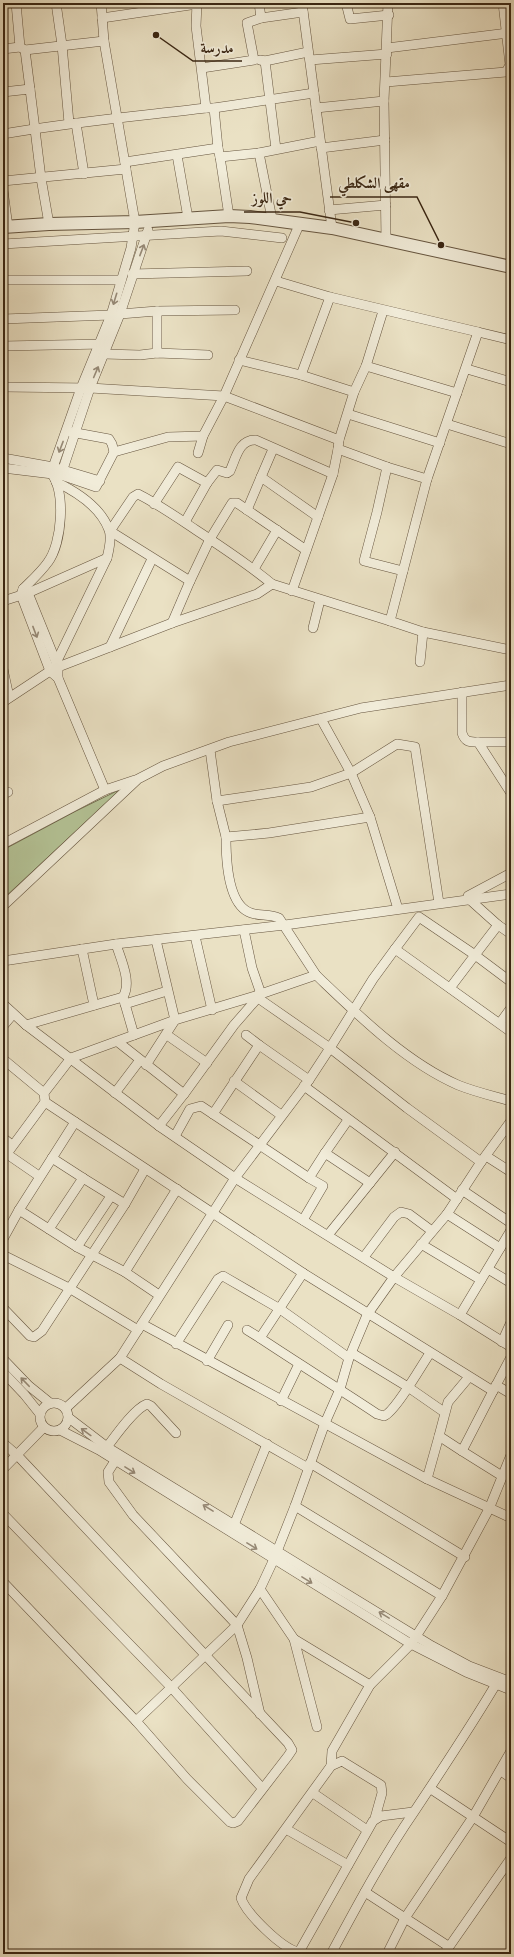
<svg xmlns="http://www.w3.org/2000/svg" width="514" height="1957" font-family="'IM FELL English',Amiri,serif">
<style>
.green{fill:#b4c396;stroke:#777454}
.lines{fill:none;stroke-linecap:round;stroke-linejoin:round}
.minor-casing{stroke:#66553f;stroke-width:10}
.tertiary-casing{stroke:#66553f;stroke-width:14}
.minor{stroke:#f1ecd9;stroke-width:9}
.tertiary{stroke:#f1ecd9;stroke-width:12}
.oneway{stroke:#968976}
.leader{fill:none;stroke:#3a2613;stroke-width:1.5}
.callout-dot{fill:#3a2613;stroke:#f1ecd9;stroke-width:1.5}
.callout-label{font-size:15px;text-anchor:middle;font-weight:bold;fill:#3a2613;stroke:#f1ecd9;stroke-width:3.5;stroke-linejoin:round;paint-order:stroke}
</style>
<rect width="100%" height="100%" fill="#eae1c4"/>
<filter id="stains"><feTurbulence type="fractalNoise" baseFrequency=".005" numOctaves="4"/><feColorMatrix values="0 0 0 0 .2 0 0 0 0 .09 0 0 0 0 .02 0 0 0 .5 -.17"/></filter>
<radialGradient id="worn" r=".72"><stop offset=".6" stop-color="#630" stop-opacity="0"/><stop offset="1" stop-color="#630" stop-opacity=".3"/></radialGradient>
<path class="green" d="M121 789 3 899V850L76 811Z"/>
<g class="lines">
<defs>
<g id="minor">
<path d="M16 3 20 47 25 50"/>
<path d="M56 3 62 45 69 123"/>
<path d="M197 3 196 26 206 108"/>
<path d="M259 3 261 18 303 12"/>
<path d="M302 3 332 228"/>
<path d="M346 3 350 19 389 15"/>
<path d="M102 18 197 4"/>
<path d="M387 48 508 33"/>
<path d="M3 49 20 47"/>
<path d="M260 60 265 61 308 52"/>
<path d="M310 60 387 54"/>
<path d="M265 61 276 149"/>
<path d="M202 68 254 60 247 23 261 18"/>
<path d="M386 82 506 72 510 65 503 3"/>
<path d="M30 89 25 50 104 41"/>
<path d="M3 92 30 89 41 178 49 224"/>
<path d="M214 108 218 148"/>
<path d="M316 108 384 101"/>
<path d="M76 123 84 174"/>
<path d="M3 134C70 122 138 116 206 108H214L314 93"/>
<path d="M321 148 385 140"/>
<path d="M259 153 272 219"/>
<path d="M177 155 188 218"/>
<path d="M220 157 229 216"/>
<path d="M125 162 218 148 220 157 259 153 320 141"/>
<path d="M3 181 126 169"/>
<path d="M3 190 8 227"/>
<path d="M329 210 386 205"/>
<path d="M386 240 384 101 388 3"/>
<path d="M3 244 221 231 282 238"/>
<path d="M132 274 247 271"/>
<path d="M3 280H121"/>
<path d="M276 281 330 297 478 332"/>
<path d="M120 314 157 311 235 310"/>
<path d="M3 319 111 315"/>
<path d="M3 346 104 344"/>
<path d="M157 353V311"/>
<path d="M104 354 140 355 157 353 208 355"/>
<path d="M239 360 301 375 354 392 339 440 338 449 387 467 427 479 390 621 423 632 511 650"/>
<path d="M366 366 457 393"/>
<path d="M467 369 511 382"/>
<path d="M301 375 330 297"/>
<path d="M3 387 90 388 224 396 339 440"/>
<path d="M354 392 366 366 383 311"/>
<path d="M348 414 440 443"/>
<path d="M447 424 511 444"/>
<path d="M273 449 261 477 318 517"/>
<path d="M114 452 168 437 203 436"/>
<path d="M198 453 203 436 224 396 300 223"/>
<path d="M3 458 53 467 100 481"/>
<path d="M387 467 377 512 364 561 403 571"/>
<path d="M3 468 61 475 96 487 114 452 112 444 109 439 71 432"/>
<path d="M55 479 61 475 90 388 120 314 148 230"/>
<path d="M427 479 478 332 511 340"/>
<path d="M207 483 217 470 227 473 230 471C236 458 239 439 256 440L333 474"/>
<path d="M154 504 178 467 207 483 185 522"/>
<path d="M247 510 261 477"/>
<path d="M254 569 277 530"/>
<path d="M272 584C248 564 222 547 196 530 178 518 158 504 138 494L133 497 110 531 190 581 210 539 232 503H237L306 550"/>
<path d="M23 589 28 593 58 667V678L105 790"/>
<path d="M292 591 333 474 338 449"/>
<path d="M3 601 28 593 107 558"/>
<path d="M172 623 190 581"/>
<path d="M313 628 320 600"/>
<path d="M110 647 152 559"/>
<path d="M420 662 423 632"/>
<path d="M56 663 107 558C109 550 112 538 109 530 101 508 77 492 56 482"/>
<path d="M3 669 9 697"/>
<path d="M58 678 50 671 21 595 23 589C31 581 41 572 48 562 62 543 66 492 51 473L81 388 111 315 131 248 135 222 104 41 101 3"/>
<path d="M462 692V733C465 742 469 742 478 742L511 793"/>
<path d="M3 702 53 669 172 623 257 594 272 584 390 621"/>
<path d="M321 719 351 773 397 744 415 747 439 903"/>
<path d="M478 742H511"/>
<path d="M210 750 217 801 226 837 269 833 370 817 398 909"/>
<path d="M3 794 8 792"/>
<path d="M217 801 311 787 351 773 370 817"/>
<path d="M226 837C226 857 227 905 251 913 260 916 270 914 279 918L316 975"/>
<path d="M3 844 105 790 135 780"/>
<path d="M468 896 511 873"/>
<path d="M469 899 498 925"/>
<path d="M3 906 138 779 163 766 229 742 361 708 511 685"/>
<path d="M511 934 498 925 475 955 511 982"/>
<path d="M195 936 212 1010"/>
<path d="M116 944C121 960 132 982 123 997L134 1035"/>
<path d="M82 949 94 1005"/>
<path d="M395 949 419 917 475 955 450 988"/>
<path d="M3 961 116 944 285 925 511 894"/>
<path d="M3 1004 26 1025 159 1126 235 1178 394 1277 460 1315 511 1347"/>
<path d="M125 1004 167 991"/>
<path d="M500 1023 511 1008"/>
<path d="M26 1025 123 997"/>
<path d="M3 1026 13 1014"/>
<path d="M167 1035 207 1063"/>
<path d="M118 1042 184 1094 234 1025 261 994 252 968 244 930"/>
<path d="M259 1045 309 1080"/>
<path d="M3 1059 44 1093"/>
<path d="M146 1065 175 1020 156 940"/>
<path d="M234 1081 281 1115"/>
<path d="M304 1086 457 1199"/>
<path d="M115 1093 140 1060"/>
<path d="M45 1102 303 1273 493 1391 511 1357"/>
<path d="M213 1114 309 1178"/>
<path d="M159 1126 184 1094"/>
<path d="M175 1136 190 1109 201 1106 213 1114 259 1045 246 1035"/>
<path d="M3 1138 12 1145"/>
<path d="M325 1153 348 1120"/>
<path d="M7 1154 39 1176"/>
<path d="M486 1156 511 1172"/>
<path d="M52 1158 83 1178"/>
<path d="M3 1159 45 1102 44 1093 71 1058 175 1020 255 996 316 975C357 1014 405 1062 458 1085 475 1092 493 1096 511 1101"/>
<path d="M481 1162 407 1108 330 1048 373 979 395 949 511 1032"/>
<path d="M462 1190 511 1223"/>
<path d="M19 1210 75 1122"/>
<path d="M447 1214 500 1248"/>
<path d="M303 1220 323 1186 309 1178 325 1153 370 1183"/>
<path d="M49 1229 83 1178 125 1204"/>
<path d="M328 1235 395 1152"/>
<path d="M3 1239 19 1210 77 1247 125 1272 159 1295"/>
<path d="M421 1244 481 1280 511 1230"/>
<path d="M77 1247 111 1196"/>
<path d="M3 1255 69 1288 138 1330"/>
<path d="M364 1257 394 1217 401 1212 409 1214 432 1231"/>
<path d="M488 1269 511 1283"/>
<path d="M125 1272 177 1189"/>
<path d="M3 1308 30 1336 34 1337 42 1331 125 1204 145 1169"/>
<path d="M460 1315 481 1280"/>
<path d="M142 1324 427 1479 511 1518"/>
<path d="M247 1330 260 1338 303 1273"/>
<path d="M260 1338C299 1364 338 1388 377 1414L384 1416C395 1412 422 1365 430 1353"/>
<path d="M502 1342 511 1322"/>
<path d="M176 1344 218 1279 223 1276 280 1309 349 1358"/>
<path d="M352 1353 408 1387 444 1412"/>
<path d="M120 1358 161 1384 308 1468"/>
<path d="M3 1359 29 1386 50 1403"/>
<path d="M207 1361 228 1325"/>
<path d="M3 1372 24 1394 40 1414"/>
<path d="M496 1385 511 1394"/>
<path d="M281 1401 299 1364"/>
<circle cx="54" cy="1417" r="14"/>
<path d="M66 1408 120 1358 235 1178 309 1080 330 1048 258 998"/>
<path d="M69 1418 107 1447 432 1646 469 1666 511 1682"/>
<path d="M60 1430 99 1450 411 1644 466 1672 511 1690"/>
<path d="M439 1436 448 1402 469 1377"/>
<path d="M3 1443 18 1456 288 1743 292 1750 288 1756 238 1821 233 1823 230 1822 187 1779 136 1721 3 1582"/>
<path d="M107 1447C116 1435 134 1409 147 1404L151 1406 176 1433"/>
<path d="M462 1451 502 1476"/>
<path d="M115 1461 108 1472 109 1482 133 1515 237 1625 247 1658 260 1714"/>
<path d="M310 1463 465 1557"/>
<path d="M3 1469 44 1427"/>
<path d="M427 1479 439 1436 462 1451 493 1391"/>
<path d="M295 1506 442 1596"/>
<path d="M3 1514 171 1687 262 1788"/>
<path d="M232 1530 267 1444"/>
<path d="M260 1589 294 1639 317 1727"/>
<path d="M294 1639 370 1685"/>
<path d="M136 1721 237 1625 260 1589 274 1559 295 1506 325 1423 340 1389 349 1358 367 1315 394 1277 447 1214 481 1162 511 1121"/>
<path d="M331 1766 332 1751 370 1685 411 1644 442 1596 489 1509 511 1455"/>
<path d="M501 1771 511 1778"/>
<path d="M431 1789 511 1842"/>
<path d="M313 1793 367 1830"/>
<path d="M375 1818 382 1793 381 1785 342 1761 331 1766 249 1879 241 1898C246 1913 282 1949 299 1952L373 1821 381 1816 413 1812"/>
<path d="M286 1829 348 1865"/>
<path d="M365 1892 448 1946"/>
<path d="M331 1954C357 1906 383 1857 414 1812 443 1768 472 1725 499 1679"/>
<path d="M387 1954 405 1918 473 1817 511 1751"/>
<path d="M444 1954 511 1858"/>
</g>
<path id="tertiary" d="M3 227 49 224 135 222 229 216 250 217 332 228 511 267"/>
</defs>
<use href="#minor" class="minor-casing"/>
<use href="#tertiary" class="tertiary-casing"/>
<use href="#minor" class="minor"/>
<use href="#tertiary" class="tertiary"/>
</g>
<defs><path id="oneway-shaft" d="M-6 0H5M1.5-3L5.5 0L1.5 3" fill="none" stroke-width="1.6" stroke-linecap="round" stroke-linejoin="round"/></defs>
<g class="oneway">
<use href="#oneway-shaft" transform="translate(142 250) rotate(-69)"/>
<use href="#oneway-shaft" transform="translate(115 299) rotate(107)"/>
<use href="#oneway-shaft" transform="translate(96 372) rotate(-67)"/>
<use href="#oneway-shaft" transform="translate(61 447) rotate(111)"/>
<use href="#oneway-shaft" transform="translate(35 632) rotate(69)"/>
<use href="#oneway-shaft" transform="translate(25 1382) rotate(-134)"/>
<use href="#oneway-shaft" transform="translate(86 1432) rotate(-144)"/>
<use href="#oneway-shaft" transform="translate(130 1470) rotate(32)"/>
<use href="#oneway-shaft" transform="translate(208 1508) rotate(-148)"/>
<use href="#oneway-shaft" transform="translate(252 1546) rotate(32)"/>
<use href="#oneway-shaft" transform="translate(307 1580) rotate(32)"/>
<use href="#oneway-shaft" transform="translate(384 1615) rotate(-149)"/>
</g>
<path class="leader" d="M156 35L193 61H242M441 245L417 197H330M356 223L300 212H244"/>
<g class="callout-dot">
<circle cx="156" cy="35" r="4"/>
<circle cx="441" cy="245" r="4"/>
<circle cx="356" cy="223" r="4"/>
</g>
<g class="callout-label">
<text x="217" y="53">مدرسة</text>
<text x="374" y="188">مقهى الشكلطي</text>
<text x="272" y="203">حي اللوز</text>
</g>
<rect width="514" height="1957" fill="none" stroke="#eae1c4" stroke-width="16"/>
<rect x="4" y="4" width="506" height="1949" fill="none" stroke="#3a2613" stroke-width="2"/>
<rect x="8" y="8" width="498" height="1941" fill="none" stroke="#3a2613"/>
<rect width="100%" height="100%" filter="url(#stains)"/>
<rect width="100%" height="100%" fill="url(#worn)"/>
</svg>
